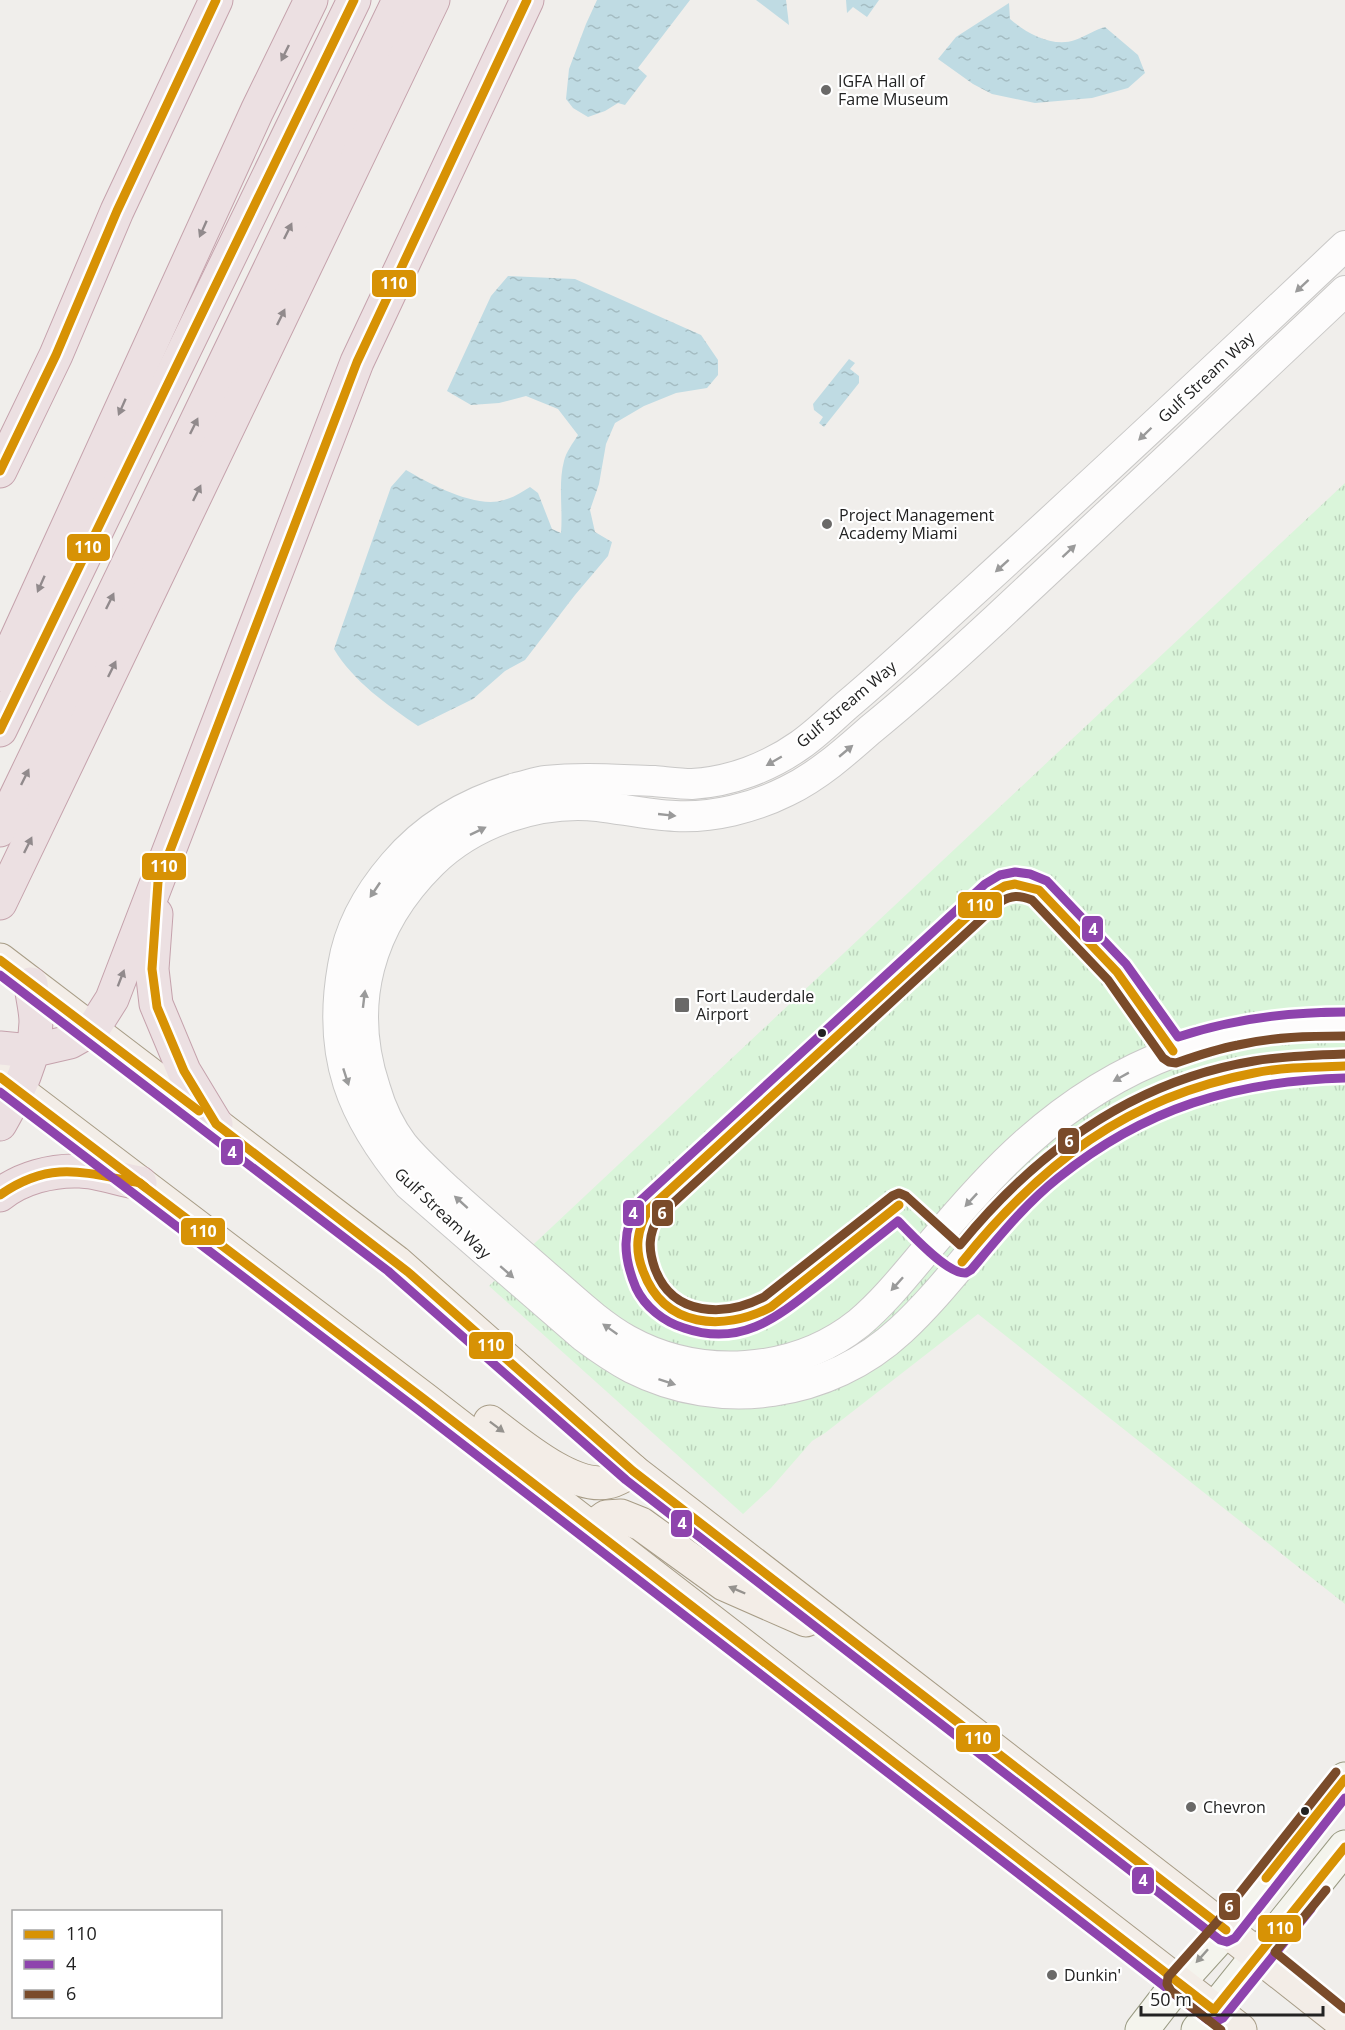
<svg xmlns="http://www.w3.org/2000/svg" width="1345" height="2030" font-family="'Open Sans',sans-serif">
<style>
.park{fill:url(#park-tufts)}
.water{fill:url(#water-ripples)}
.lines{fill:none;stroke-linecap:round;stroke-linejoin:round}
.street-casing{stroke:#c9c8c7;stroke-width:32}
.secondary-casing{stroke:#999a82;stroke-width:35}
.primary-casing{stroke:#a79c86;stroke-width:35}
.highway-casing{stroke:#c5a2ac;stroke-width:35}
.street{stroke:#fdfcfc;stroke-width:30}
.secondary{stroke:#f4f4ed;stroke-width:33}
.primary{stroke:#f3ede7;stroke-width:33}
.highway{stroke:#ece0e2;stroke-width:33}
.bus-1-casing{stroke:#fff;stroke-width:14}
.bus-2-casing{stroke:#fff;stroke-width:14}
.bus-3-casing{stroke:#fff;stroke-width:14}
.bus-1{stroke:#d79205;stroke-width:9}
.bus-2{stroke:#8e44ad;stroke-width:9}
.bus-3{stroke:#7a4b2a;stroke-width:9}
.oneway{fill:#918a8c}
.oneway2{fill:#9a9a9a}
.oneway3{fill:#95928e}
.oneway4{fill:#969692}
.poi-dot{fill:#6a6968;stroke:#fff;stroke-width:2}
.bus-dot{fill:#222;stroke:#fff;stroke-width:2}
.labels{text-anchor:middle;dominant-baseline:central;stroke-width:4.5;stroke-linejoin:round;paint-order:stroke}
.poi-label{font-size:16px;fill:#222;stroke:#fff;text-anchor:start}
.street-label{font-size:16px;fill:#222;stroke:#fff}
.line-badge{stroke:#fff;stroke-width:2}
.badge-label{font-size:16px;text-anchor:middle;font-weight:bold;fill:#fff}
</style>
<defs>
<pattern id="park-tufts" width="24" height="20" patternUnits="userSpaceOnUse" patternTransform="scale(1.5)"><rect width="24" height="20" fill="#daf5da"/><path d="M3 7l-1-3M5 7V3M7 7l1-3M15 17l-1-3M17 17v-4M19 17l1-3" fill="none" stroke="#bbd2bb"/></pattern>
<pattern id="water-ripples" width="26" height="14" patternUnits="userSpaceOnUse" patternTransform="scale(1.5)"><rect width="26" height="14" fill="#bfdbe3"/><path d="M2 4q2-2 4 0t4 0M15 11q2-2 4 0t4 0" fill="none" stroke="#a4bcc2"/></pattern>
</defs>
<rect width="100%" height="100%" fill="#f0eeeb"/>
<path class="park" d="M1345 483V1604L978 1314 825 1433 812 1441 771 1488 743 1514 489 1286Z"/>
<g class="water">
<path d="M597 0H690L638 68 647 76 625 105 618 103 605 111 588 117 573 108 566 99 569 69 586 24Z"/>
<path d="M756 0H786L789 25Z"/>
<path d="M846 0H879L867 17 853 7 847 13Z"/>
<path d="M1009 3 1010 19C1026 33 1053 48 1075 40 1086 36 1094 30 1105 27L1138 55 1145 73 1128 88 1092 98 1035 103 992 94 973 84 938 59 956 37Z"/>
<path d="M508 276 575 279 701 335 718 360V375L707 388 676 393 644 406 615 423 606 444 599 484 590 510 595 532 612 542 608 556 575 595 525 660 505 671 473 699 418 726C387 705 353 681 334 649L391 487 406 470C430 484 476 509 504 500 513 498 522 492 530 487L538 493 552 529 561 533C563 508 558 484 564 461 566 452 573 443 578 435L558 409 526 396 499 403 471 405 447 391 491 296Z"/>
<path d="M849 359 855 363 850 369 859 376V383L824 427 819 423 823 417 814 410 813 404Z"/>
</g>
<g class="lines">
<defs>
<g id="street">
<path d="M1345 246C1222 362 1098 478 973 592 931 630 890 669 847 705 831 719 816 734 800 745 769 767 730 782 692 784 680 784 666 782 654 781 618 780 582 777 546 781 536 782 526 786 516 788 468 802 426 826 394 864 369 893 349 928 343 966 327 1056 351 1116 409 1185L583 1336C599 1348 615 1359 632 1368 721 1413 829 1397 901 1330 956 1279 994 1215 1052 1168 1135 1101 1238 1062 1345 1066"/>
<path d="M1345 291C1229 401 1113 510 996 619 955 657 913 695 870 730 844 753 818 776 787 791 753 808 713 818 675 816 649 815 623 809 598 806 539 800 474 822 432 863 369 925 347 1004 375 1088 381 1109 390 1128 403 1145 417 1162 433 1176 449 1191 481 1220 514 1248 546 1276 572 1298 597 1323 627 1340 699 1380 794 1375 859 1323 885 1301 907 1273 929 1247 959 1211 991 1174 1026 1143 1120 1059 1221 1024 1345 1024"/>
</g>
<g id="secondary">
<path d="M1142 2030 1179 1982 1226 1930 1345 1779"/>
<path d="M1198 2030 1345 1847"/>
</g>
<g id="primary">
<path d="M0 960 396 1262 633 1471 1193 1904 1345 2024"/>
<path d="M0 1077 424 1399 1240 2030"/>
<path d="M490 1422C517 1442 572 1490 608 1482 616 1481 625 1474 633 1471"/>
<path d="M591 1528 606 1517 621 1516 641 1524 724 1584 806 1620"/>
</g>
<g id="highway">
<path d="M0 471 56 355 117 211 216 0"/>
<path d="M0 675 257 111 311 0"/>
<path d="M0 730 354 0"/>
<path d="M0 830 399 0"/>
<path d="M0 903 433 0"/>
<path d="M156 914 152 969 156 1004 184 1071 216 1124"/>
<path d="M0 1048 31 1051 70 1042 93 1029 112 999 357 362 527 0"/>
<path d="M0 1124C18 1092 35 1060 36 1022 36 1010 32 996 31 984"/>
<path d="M0 1195C21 1178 52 1170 79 1171 97 1171 121 1180 140 1183"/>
</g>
</defs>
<use href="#street" class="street-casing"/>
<use href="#secondary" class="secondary-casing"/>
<use href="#primary" class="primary-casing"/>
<use href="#highway" class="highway-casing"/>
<use href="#street" class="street"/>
<use href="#secondary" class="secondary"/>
<use href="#primary" class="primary"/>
<use href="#highway" class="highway"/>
<defs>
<g id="bus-1">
<path d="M527 0 357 362 158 882 152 969 157 1007 184 1071 216 1124 408 1272 633 1471 1226 1930"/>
<path d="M0 471 56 355 117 211 216 0"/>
<path d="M0 730 354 0"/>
<path d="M0 960 199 1111"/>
<path d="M0 1077 424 1399 1214 2010"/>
<path d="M0 1195C51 1159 85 1173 140 1183L145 1187"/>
<path d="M899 1205 771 1307C723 1332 664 1328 643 1271 634 1248 637 1230 649 1209L993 893 1005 886 1015 884 1039 890 1117 972 1173 1051"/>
<path d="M962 1262C1041 1164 1127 1097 1254 1073 1284 1067 1315 1067 1345 1066"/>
<path d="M1266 1878 1345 1779"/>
<path d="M1214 2010 1345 1847"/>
</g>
<g id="bus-2">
<path d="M0 975 388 1271 626 1480 1220 1940 1227 1942 1235 1938 1345 1798"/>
<path d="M1345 1012C1287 1012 1233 1019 1178 1037L1126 964 1047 881 1030 874 1015 872 1000 875 985 884 640 1201C621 1230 623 1257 636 1288 645 1307 664 1322 684 1328 745 1349 782 1313 827 1278 850 1259 874 1240 898 1221 911 1234 948 1275 966 1273L971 1270C998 1238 1025 1204 1058 1178 1145 1108 1235 1081 1345 1078"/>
<path d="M0 1092 417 1409 1208 2020 1215 2022 1223 2018 1311 1909"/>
</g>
<g id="bus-3">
<path d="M1345 1054C1314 1055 1284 1056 1254 1061 1133 1081 1036 1152 960 1245L906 1196 899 1193 892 1196 764 1297C725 1317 673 1317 655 1269 648 1249 648 1235 659 1216L1000 902C1012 895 1019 895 1032 900L1108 980 1163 1058 1169 1062 1176 1063C1196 1056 1217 1049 1238 1045 1273 1037 1309 1036 1345 1036"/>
<path d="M1326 1890 1275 1952 1345 2009"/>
<path d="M1221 2030 1171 1991 1167 1984 1168 1977 1217 1922 1336 1772"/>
</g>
</defs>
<use href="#bus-1" class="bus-1-casing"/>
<use href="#bus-2" class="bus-2-casing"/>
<use href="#bus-3" class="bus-3-casing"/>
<use href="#bus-1" class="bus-1"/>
<use href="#bus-2" class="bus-2"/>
<use href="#bus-3" class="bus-3"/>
</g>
<defs><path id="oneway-solid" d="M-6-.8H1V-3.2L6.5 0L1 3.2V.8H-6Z" transform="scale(1.5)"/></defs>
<g class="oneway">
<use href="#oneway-solid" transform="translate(285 53) rotate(116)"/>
<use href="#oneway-solid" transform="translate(203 229) rotate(114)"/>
<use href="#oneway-solid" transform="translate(288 231) rotate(-64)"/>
<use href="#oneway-solid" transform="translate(281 317) rotate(-64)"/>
<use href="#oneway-solid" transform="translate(122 407) rotate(114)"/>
<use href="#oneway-solid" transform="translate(194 426) rotate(-64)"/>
<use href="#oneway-solid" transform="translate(197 493) rotate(-64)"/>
<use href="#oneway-solid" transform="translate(41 584) rotate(114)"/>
<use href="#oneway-solid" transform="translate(110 601) rotate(-64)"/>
<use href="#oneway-solid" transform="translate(112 669) rotate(-64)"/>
<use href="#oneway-solid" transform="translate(25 777) rotate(-64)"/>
<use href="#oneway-solid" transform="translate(28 845) rotate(-64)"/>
<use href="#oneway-solid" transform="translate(121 978) rotate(-69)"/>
</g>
<g class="oneway2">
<use href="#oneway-solid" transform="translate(1302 286) rotate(137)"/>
<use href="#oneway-solid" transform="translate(1145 434) rotate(136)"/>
<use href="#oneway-solid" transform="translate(1069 551) rotate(-43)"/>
<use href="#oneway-solid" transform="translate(1002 566) rotate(138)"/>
<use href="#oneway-solid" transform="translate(846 751) rotate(-40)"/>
<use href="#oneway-solid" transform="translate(774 761) rotate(150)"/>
<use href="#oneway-solid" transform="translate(667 815) rotate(6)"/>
<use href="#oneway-solid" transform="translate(478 831) rotate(-26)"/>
<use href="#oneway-solid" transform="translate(375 890) rotate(124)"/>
<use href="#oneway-solid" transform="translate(364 999) rotate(-83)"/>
<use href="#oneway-solid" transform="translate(346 1077) rotate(72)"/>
<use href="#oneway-solid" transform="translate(1121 1077) rotate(151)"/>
<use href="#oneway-solid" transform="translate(971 1200) rotate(133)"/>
<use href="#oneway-solid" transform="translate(461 1202) rotate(-138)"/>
<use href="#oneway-solid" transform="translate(507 1272) rotate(41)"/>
<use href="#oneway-solid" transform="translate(897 1284) rotate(132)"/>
<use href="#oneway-solid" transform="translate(610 1329) rotate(-145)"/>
<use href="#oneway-solid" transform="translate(667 1382) rotate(18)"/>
</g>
<g class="oneway3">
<use href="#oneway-solid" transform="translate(497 1427) rotate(37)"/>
<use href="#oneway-solid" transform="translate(737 1590) rotate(-157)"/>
</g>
<use class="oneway4" href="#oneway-solid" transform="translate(1202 1956) rotate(132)"/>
<g class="poi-dot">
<circle cx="826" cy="90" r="6"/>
<circle cx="827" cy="524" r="6"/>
<rect x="674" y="997" width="16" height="16" rx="3"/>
<circle cx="1191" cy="1807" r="6"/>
<circle cx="1052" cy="1975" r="6"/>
</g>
<g class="bus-dot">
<circle cx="822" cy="1033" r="5"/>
<circle cx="1305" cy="1811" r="5"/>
</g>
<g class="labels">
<g class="poi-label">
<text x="838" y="81">IGFA Hall of<tspan x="838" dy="18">Fame Museum</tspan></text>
<text x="839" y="515">Project Management<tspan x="839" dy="18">Academy Miami</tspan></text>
<text x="696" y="996">Fort Lauderdale<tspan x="696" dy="18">Airport</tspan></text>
<text x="1203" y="1807">Chevron</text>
<text x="1064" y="1975">Dunkin'</text>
</g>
<g class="street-label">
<text transform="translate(1206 377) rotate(-43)">Gulf Stream Way</text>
<text transform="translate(846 704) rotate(-40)">Gulf Stream Way</text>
<text transform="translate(443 1213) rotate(43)">Gulf Stream Way</text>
</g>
</g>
<g class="line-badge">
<rect x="371" y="269" width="46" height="29" rx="6" fill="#d79205"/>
<rect x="66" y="533" width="45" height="29" rx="6" fill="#d79205"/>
<rect x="141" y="852" width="46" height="29" rx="6" fill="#d79205"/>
<rect x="957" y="891" width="46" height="28" rx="6" fill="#d79205"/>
<rect x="1081" y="915" width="23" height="28" rx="6" fill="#8e44ad"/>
<rect x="1057" y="1127" width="23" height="28" rx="6" fill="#7a4b2a"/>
<rect x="220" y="1138" width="24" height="28" rx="6" fill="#8e44ad"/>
<rect x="622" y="1199" width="23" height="28" rx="6" fill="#8e44ad"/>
<rect x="651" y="1199" width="23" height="28" rx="6" fill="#7a4b2a"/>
<rect x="180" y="1217" width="46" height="29" rx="6" fill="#d79205"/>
<rect x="468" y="1331" width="46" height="29" rx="6" fill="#d79205"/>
<rect x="670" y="1509" width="23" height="29" rx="6" fill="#8e44ad"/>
<rect x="955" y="1724" width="46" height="29" rx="6" fill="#d79205"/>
<rect x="1131" y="1866" width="24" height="29" rx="6" fill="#8e44ad"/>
<rect x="1218" y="1892" width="23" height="29" rx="6" fill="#7a4b2a"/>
<rect x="1257" y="1914" width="45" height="29" rx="6" fill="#d79205"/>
</g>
<g class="badge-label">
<text x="394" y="289">110</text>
<text x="88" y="553">110</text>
<text x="164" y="872">110</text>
<text x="980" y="911">110</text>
<text x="1093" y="935">4</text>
<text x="1069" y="1147">6</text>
<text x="232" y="1158">4</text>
<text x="633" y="1219">4</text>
<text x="662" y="1219">6</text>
<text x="203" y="1237">110</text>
<text x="491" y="1351">110</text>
<text x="682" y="1529">4</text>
<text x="978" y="1744">110</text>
<text x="1143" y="1886">4</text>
<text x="1229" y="1912">6</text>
<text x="1280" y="1934">110</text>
</g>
<rect x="12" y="1910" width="210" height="108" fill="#ffffff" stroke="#a7a7a7" stroke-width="1.5"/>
<rect x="24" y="1930" width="30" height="9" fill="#d79205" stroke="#a7a7a7" stroke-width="1.5"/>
<text x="66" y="1940" font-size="18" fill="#222222">110</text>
<rect x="24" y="1960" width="30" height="9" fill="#8e44ad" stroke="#a7a7a7" stroke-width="1.5"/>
<text x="66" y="1970" font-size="18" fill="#222222">4</text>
<rect x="24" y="1990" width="30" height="9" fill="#7a4b2a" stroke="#a7a7a7" stroke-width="1.5"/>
<text x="66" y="2000" font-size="18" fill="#222222">6</text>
<path d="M1141 2006v9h182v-9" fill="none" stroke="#222222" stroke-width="3"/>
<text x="1150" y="2006" font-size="18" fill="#222222" stroke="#ffffff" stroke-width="4.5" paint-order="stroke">50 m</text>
</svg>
